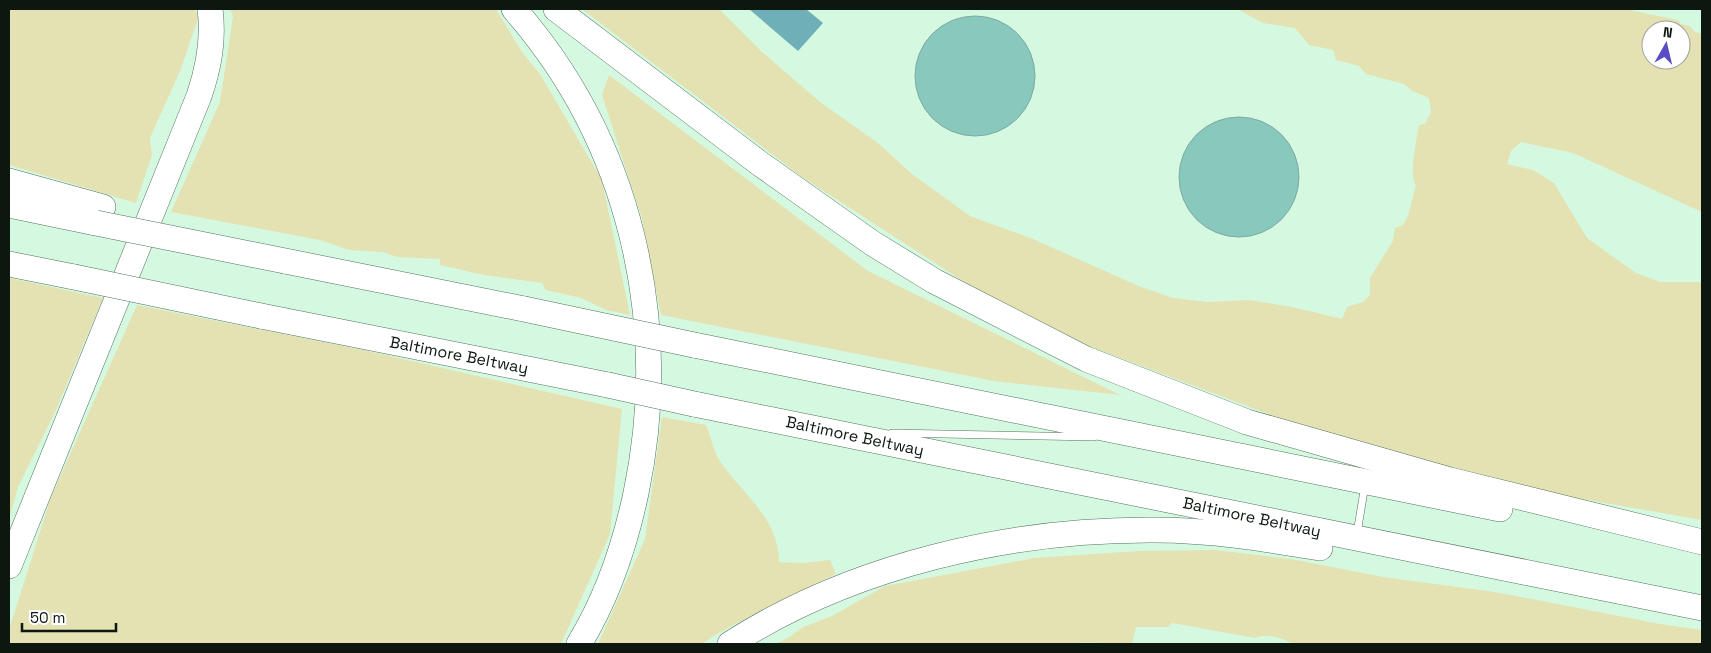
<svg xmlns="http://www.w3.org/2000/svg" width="1711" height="653" font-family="'Space Grotesk',sans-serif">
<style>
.green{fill:#e4e2b3;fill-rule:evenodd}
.water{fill:#6fb0b8}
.building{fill:#89c8bc;stroke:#7eaaa1}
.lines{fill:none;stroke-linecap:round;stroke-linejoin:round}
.lane-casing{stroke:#52725d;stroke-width:8}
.highway-casing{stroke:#52725d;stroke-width:26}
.lane{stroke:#fff;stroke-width:7}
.highway{stroke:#fff;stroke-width:25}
.highway-bridge-casing{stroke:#52725d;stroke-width:26;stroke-linecap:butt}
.highway-bridge{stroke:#fff;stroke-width:25}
.labels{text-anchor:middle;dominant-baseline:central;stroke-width:4;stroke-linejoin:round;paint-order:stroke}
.street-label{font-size:16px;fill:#0b170f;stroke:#fff}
</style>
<rect width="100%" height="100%" fill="#d5f9e0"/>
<g class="green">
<path d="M9 9H195L198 19 180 71 150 138 152 155 136 203 9 165Z"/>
<path d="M230 9H496L522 52 540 74 602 180 630 315 606 310 581 298 546 290 542 283 484 275 440 265V259L397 257 383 252 349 250 320 240 171 212 220 102 233 16Z"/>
<path d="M582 9H719L760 50 820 102 878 143 912 174 970 216 1033 239 1141 287 1173 298 1208 302 1249 300 1292 307 1342 319 1347 307 1363 302 1370 295V278L1393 241 1395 228 1403 225 1408 216 1416 185C1408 175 1417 139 1419 125L1425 124 1431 112 1429 98 1412 91 1404 84 1366 74 1359 66 1336 60 1333 50 1309 45 1295 28 1263 23 1237 9H1625L1678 20 1681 24 1690 26 1695 32 1702 34V212L1573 153 1521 142 1511 151 1507 164 1533 170 1554 183 1587 238 1636 273 1660 282H1702V520L1509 486 1289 422 1089 346 972 287 802 177ZM1651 30H1681V60H1651Z"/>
<path d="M609 75 868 271 1120 395 994 381 661 315 642 219 602 95Z"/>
<path d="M9 278 103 298 56 410 18 487 9 520Z"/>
<path d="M137 305 368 351 622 409 610 534 561 644H9V630L51 497Z"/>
<path d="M662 417 706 425C711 436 713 451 720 461 742 494 779 518 779 562L803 563 830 560 836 574 760 611 715 635 702 644H598L645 539Z"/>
<path d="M1215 550 1291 559 1383 577 1495 592 1660 624 1702 630V644H1293C1283 638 1267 633 1255 638L1172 623 1168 627H1136L1132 644C1114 644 1085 641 1069 644H775L788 638 803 627 832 616 885 586 1034 558 1139 551Z"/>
</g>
<path class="water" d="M749 9H806L823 23 798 51Z"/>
<g class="building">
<circle cx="975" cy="76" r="60"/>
<circle cx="1239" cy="177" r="60"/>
</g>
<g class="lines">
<defs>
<g id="lane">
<path d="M892 433 1094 437"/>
<path d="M1357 533 1365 485"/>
</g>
<g id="highway">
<path d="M514 9C630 141 672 321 636 493 625 545 607 598 579 644"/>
<path d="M556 9 759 163 872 243 934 281 1086 359 1247 422 1450 480 1702 542"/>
<path d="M9 181 103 207"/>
<path d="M9 205 96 223"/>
<path d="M285 261 524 309"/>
<path d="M9 264 74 277"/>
<path d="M261 316 608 385"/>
<path d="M694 345 1500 509"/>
<path d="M694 404 1702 608"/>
<path d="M9 566 199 96C209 67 214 40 210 9"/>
<path d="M730 644C853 565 1010 529 1155 530 1211 530 1266 539 1320 548"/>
</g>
</defs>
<use href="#lane" class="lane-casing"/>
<use href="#highway" class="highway-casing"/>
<use href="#lane" class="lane"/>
<use href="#highway" class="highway"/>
<defs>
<g id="highway-bridge">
<path d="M96 223 285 261"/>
<path d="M74 277 261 316"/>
<path d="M524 309 694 345"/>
<path d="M608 385 694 404"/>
</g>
</defs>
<use href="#highway-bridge" class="highway-bridge-casing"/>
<use href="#highway-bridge" class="highway-bridge"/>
</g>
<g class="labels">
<g class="street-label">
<text transform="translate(459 355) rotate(11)">Baltimore Beltway</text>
<text transform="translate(855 436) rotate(12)">Baltimore Beltway</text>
<text transform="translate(1252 517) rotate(12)">Baltimore Beltway</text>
</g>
</g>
<rect width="1711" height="653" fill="none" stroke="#0b170f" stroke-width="20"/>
<g transform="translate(1666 45) rotate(8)"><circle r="24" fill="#ffffff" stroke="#9da29f"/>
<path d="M0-4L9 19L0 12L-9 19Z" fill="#594dc5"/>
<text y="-8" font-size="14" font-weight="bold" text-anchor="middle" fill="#0b170f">N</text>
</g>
<path d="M22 623v8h94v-8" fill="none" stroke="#0b170f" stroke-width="2.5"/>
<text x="30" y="623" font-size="15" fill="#0b170f" stroke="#ffffff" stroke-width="4" paint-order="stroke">50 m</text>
</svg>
